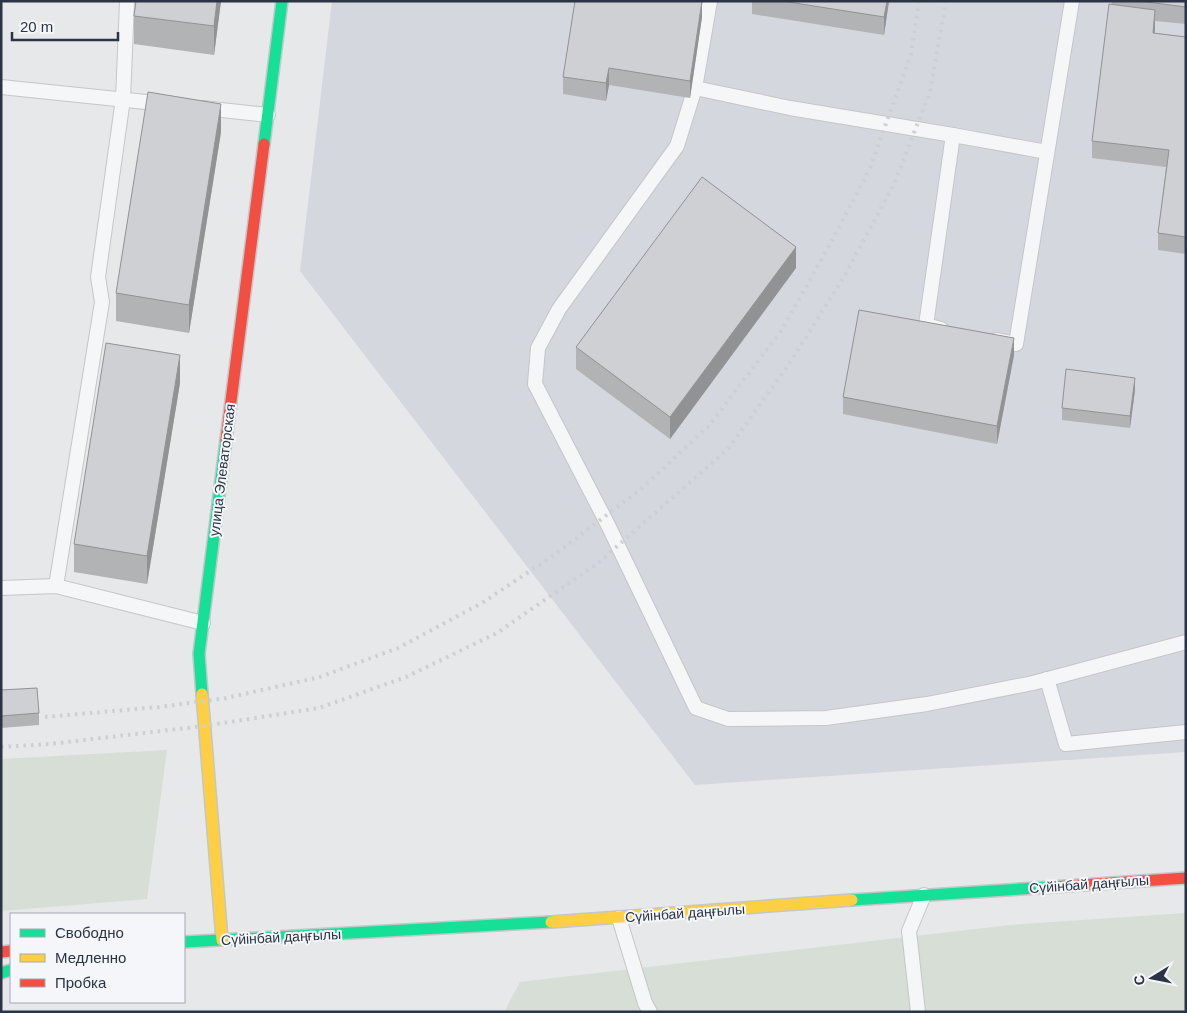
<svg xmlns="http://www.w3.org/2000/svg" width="1187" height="1013" font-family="Arial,sans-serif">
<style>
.built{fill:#d4d7dd}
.green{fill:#d6ded6}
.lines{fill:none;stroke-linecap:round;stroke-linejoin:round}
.lane-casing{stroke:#c4c6c8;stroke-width:16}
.fast-casing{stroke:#c4c6c8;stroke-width:14}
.slow-casing{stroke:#c4c6c8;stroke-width:14}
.jam-casing{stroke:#c4c6c8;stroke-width:14}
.lane{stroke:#f5f6f7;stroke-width:14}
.fast{stroke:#16e098;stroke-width:11}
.slow{stroke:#ffcf43;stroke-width:11}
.jam{stroke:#f24e42;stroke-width:11}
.rail{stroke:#cecfd2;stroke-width:4;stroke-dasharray:2.5 5;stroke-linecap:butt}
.wall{fill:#b1b3b5}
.shaded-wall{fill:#909294}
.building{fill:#ced0d3;stroke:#909294}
.labels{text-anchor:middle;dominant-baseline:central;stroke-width:4;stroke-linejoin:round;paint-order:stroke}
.street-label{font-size:14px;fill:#2b3445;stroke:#f4f6f9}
</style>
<rect width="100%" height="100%" fill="#e6e8ea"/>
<path class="built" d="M332 1H1186V752L695 785 300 271Z"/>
<g class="green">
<path d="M167 750 147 899 1 911V759Z"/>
<path d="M1186 913V1012H504L520 982 1010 925Z"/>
</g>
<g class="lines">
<defs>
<g id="lane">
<path d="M710 1 695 88 790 108 953 135"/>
<path d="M1 87 165 104"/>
<path d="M695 88 677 146 559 309 538 348 535 384 608 525 696 708 728 719 826 718 927 704 1033 683 1186 642"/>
<path d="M203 108 268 115"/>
<path d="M941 329 926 325 953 135 1047 152"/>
<path d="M997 340 1016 344 1072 1"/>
<path d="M56 586 102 302 98 277 123 99 127 1"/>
<path d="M1 588 56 586 203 623"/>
<path d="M1047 679 1066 744 1186 732"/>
<path d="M619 918 645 1003 650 1012"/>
<path d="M918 1012 909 931 924 895"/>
</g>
<g id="fast">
<path d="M264 144 282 1"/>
<path d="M202 694 199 654 226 440"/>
<path d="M852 900 1052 887"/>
<path d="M184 942 551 922"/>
<path d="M1 973 11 970"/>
</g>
<g id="slow">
<path d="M202 694 222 940"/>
<path d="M551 922 852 900"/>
</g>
<g id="jam">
<path d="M226 440 264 144"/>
<path d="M1052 887 1186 878"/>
<path d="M1 952 11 951"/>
</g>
</defs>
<use href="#lane" class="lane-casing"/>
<use href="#fast" class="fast-casing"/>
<use href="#slow" class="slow-casing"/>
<use href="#jam" class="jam-casing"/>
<use href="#lane" class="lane"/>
<use href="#fast" class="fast"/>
<use href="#slow" class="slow"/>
<use href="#jam" class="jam"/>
<g class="rail">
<path d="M45 717 159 707 226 698 320 677 398 648 482 603 557 553 642 488 709 426 783 328 830 244 870 168 911 54 919 1"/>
<path d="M1 747 50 744 204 726 319 708 406 677 497 633 598 563 728 449 789 364 845 275 893 186 930 92 946 1"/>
</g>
</g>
<g class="wall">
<path d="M136 1H221L214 55 134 44V16Z"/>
<path d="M752 1H889L884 35 752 14Z"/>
<path d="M1112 1H1186V24L1155 21V33L1186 37V254L1158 250V233L1166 167 1092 158V141Z"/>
<path d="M702 17 690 98 609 85 606 101 563 94V77Z"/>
<path d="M221 132 189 333 116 321V293Z"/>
<path d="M796 268 670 439 576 369V347Z"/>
<path d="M1014 355 997 444 843 414V397Z"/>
<path d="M180 383 147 584 74 572V544Z"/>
<path d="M1135 390 1130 428 1062 420V408Z"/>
<path d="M1 690 39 713V725L1 728Z"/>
</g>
<g class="shaded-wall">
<path d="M217 1H221L214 55V26Z"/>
<path d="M702 1V17L690 98V81Z"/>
<path d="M887 1H889L884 35V17Z"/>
<path d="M1155 10V28L1153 50V33Z"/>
<path d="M609 68V85L606 101V83Z"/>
<path d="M221 104V132L189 333V305Z"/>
<path d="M796 247V268L670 439V417Z"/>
<path d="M1014 338V355L997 444V426Z"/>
<path d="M180 355V383L147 584V556Z"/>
<path d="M1135 378V390L1130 428V416Z"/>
</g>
<g class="building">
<path d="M136 1H217L214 26 134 16Z"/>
<path d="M575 1H702L690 81 609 68 606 83 563 77Z"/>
<path d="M782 1H887L884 17Z"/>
<path d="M1139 1H1186V7Z"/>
<path d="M1109 4 1155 10 1153 33 1186 37V237L1158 233 1169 150 1092 141Z"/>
<path d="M148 92 221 104 189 305 116 293Z"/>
<path d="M702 177 796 247 670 417 576 347Z"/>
<path d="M859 310 1014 338 997 426 843 397Z"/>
<path d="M106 343 180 355 147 556 74 544Z"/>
<path d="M1066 369 1135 378 1130 416 1062 408Z"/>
<path d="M37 688 39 713 1 716V690Z"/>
</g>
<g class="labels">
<g class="street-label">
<text transform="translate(222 470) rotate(-83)">улица Элеваторская</text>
<text transform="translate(1089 884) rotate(-4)">Сүйінбай даңғылы</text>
<text transform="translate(685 913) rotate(-4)">Сүйінбай даңғылы</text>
<text transform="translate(281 937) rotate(-3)">Сүйінбай даңғылы</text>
</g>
</g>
<rect width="1187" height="1013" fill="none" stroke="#2b3445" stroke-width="5"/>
<rect x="10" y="913" width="175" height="90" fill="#f4f6f9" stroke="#a4a8b1"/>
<rect x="20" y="929" width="25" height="8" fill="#16e098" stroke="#a4a8b1"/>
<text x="55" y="938" font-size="15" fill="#2b3445">Свободно</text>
<rect x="20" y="954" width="25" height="8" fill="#ffcf43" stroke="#a4a8b1"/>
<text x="55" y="963" font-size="15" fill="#2b3445">Медленно</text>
<rect x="20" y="979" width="25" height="8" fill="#f24e42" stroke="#a4a8b1"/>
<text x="55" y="988" font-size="15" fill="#2b3445">Пробка</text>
<g transform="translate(1152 978) rotate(260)" stroke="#f4f6f9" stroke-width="4" paint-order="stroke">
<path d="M0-4L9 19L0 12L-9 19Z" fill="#2b3445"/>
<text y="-8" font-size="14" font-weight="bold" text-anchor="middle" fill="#2b3445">С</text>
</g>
<path d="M12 32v8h106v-8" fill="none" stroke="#2b3445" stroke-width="2.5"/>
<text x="20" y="32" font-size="15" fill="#2b3445" stroke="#f4f6f9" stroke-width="4" paint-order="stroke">20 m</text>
</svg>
